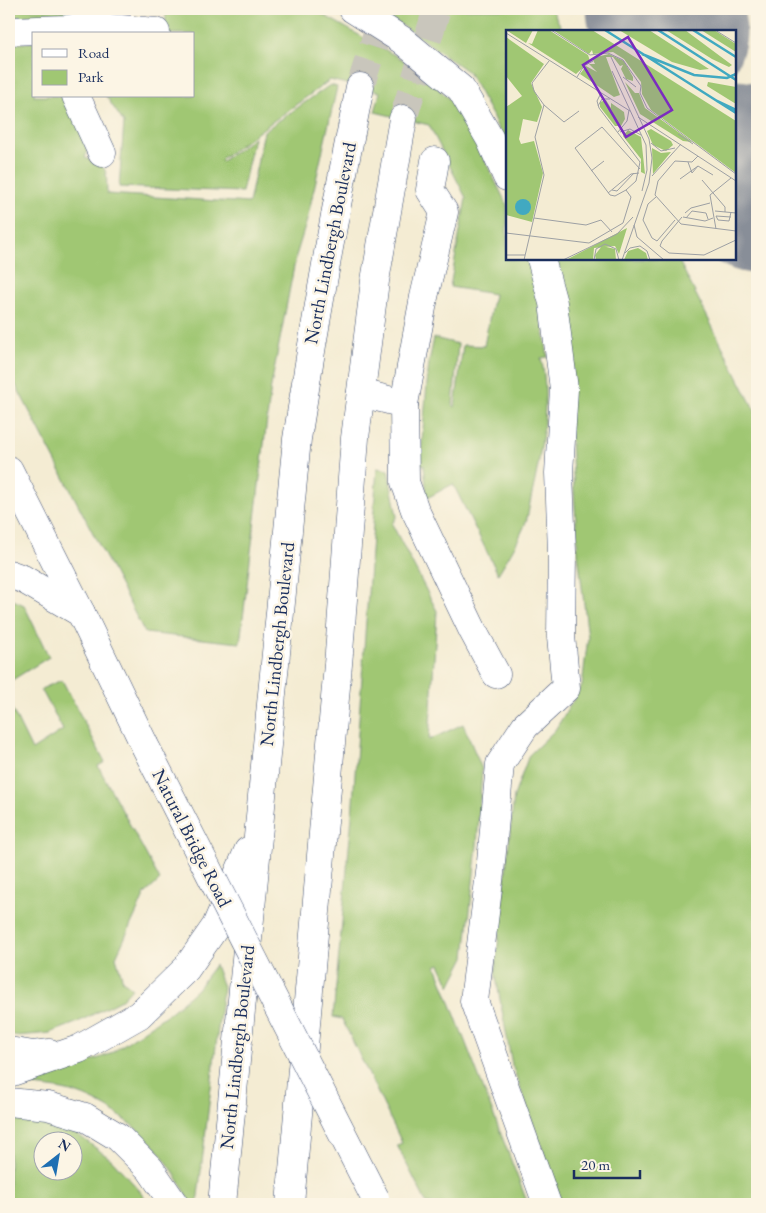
<svg xmlns="http://www.w3.org/2000/svg" width="766" height="1213" font-family="'EB Garamond',serif">
<style>
.green{fill:#a0c773;stroke:#5e7b68;fill-rule:evenodd}
.lines{fill:none;stroke-linecap:round;stroke-linejoin:round}
.runway{stroke:#888e98;stroke-width:149}
.highway-tunnel{stroke:#c9c6bc;stroke-width:28;stroke-dasharray:28 14;stroke-linecap:butt}
.minor-casing{stroke:#3c4b70;stroke-width:29}
.major-casing{stroke:#3c4b70;stroke-width:29}
.highway-casing{stroke:#3c4b70;stroke-width:29}
.minor{stroke:#fff;stroke-width:28}
.major{stroke:#fff;stroke-width:28}
.highway{stroke:#fff;stroke-width:28}
.major-bridge-casing{stroke:#3c4b70;stroke-width:29;stroke-linecap:butt}
.major-bridge{stroke:#fff;stroke-width:28}
.labels{text-anchor:middle;dominant-baseline:central;stroke-width:5;stroke-linejoin:round;paint-order:stroke}
.street-label{font-size:19px;fill:#1b2f5e;stroke:#fcf5e5}
.inset-river{fill:none;stroke:#41a9c1;stroke-width:2.5}
.inset-road{fill:none;stroke:#9da0a4;stroke-width:1}
.view{fill:#7b2cbf;fill-opacity:0.15;stroke:#7b2cbf;stroke-width:2.5}
.inset-edge{fill:none;stroke:#1b2f5e;stroke-width:2.5}
</style>
<rect width="100%" height="100%" fill="#fcf5e5"/>
<filter id="ink" filterUnits="userSpaceOnUse"><feTurbulence type="fractalNoise" baseFrequency=".02" numOctaves="2"/><feDisplacementMap in="SourceGraphic" scale="10" xChannelSelector="R" yChannelSelector="G"/><feConvolveMatrix kernelMatrix="1 2 1 2 8 2 1 2 1" color-interpolation-filters="sRGB"/></filter>
<filter id="wash" filterUnits="userSpaceOnUse"><feTurbulence type="fractalNoise" baseFrequency=".0096" numOctaves="4" result="noise"/><feDisplacementMap in="SourceGraphic" scale="20" xChannelSelector="R" yChannelSelector="G"/><feGaussianBlur stdDeviation="1.12" result="paint"/><feColorMatrix in="noise" values="0 0 0 0 0 0 0 0 0 0 0 0 0 0 0 0 0 1.4 0 .05"/><feComposite in="paint" operator="in"/></filter>
<g filter="url(#wash)">
<rect width="100%" height="100%" fill="#f4ecd3"/>
<g class="green">
<path d="M9 9H124L121 13 90 18 65 14 9 18Z"/>
<path d="M166 9H313L405 61 409 71 414 75 426 77 459 108 507 205V259H528L536 281 548 357 541 358C551 399 541 456 531 498 529 507 528 518 524 527 517 544 507 559 498 574L453 484 427 498 424 465 420 463 429 362 434 338 458 344 453 406 455 407 463 345 484 346 494 294 450 287 466 198 429 125 375 112 380 92 330 80 221 159 222 161 254 138 242 192 119 187 124 123 106 96H194V34H165Z"/>
<path d="M375 9H552L563 31H507V149L492 115 468 72 408 29Z"/>
<path d="M34 42V96H64L89 147 85 158C110 165 106 172 107 194L249 203 264 131 330 85 337 87 307 220 296 256 271 386 240 643 145 633 9 372V44Z"/>
<path d="M554 259H678L757 415V1204H562L512 1065 495 972 514 796 529 755 555 730 582 686 588 637 578 554 570 427Z"/>
<path d="M377 468 388 470 397 516 392 524 437 611 429 740 463 724 482 769 477 845 465 957 450 986 440 964 436 966 528 1204H427L397 1145 402 1143 342 1019 333 1017 352 816Z"/>
<path d="M9 598 24 605 49 657 9 682Z"/>
<path d="M62 680 105 762 98 766 160 880 145 894 116 957 123 981 132 988 121 1000 76 1023 50 1033 17 1036 9 1034V703L32 750 63 730 41 689Z"/>
<path d="M215 965 223 987 197 1204H192C184 1190 176 1174 166 1161 144 1131 107 1102 71 1092 52 1087 33 1086 14 1085L31 1073 72 1068 110 1054 172 1011 197 989Z"/>
<path d="M13 1120 43 1124 77 1134 112 1160 140 1191 149 1204H9V1122ZM42 1140H72V1170H42Z"/>
</g>
<g class="lines">
<g class="runway">
<path d="M661 9 672 31"/>
<path d="M735 155 757 199"/>
</g>
</g>
</g>
<g filter="url(#ink)">
<g class="lines">
<g class="highway-tunnel">
<path d="M360 87 385 9"/>
<path d="M403 119 437 9"/>
</g>
<defs>
<g id="minor">
<path d="M353 9 402 40 461 89 490 139 507 177"/>
<path d="M9 31 67 29 85 26 156 32"/>
<path d="M76 96 102 153"/>
<path d="M541 259 553 303 564 389 559 473 562 552 561 636 566 688 525 726 500 764 490 873 474 1001 547 1204"/>
<path d="M361 393 404 404 405 482 415 510 473 631 496 674"/>
<path d="M404 404 424 297 444 212 430 190 435 161"/>
</g>
<g id="major">
<path d="M9 470 81 613 144 744"/>
<path d="M9 574 23 579 81 613"/>
</g>
<g id="highway">
<path d="M9 1051 33 1055 50 1053"/>
<path d="M9 1073 79 1049 139 1015 186 969 216 926 248 851"/>
<path d="M9 1102 48 1106 85 1117 118 1137 150 1169 174 1204"/>
<path d="M222 1204 297 439C315 321 336 204 360 87"/>
<path d="M290 1204 339 653 355 438 375 281 403 119"/>
</g>
</defs>
<use href="#minor" class="minor-casing"/>
<use href="#major" class="major-casing"/>
<use href="#highway" class="highway-casing"/>
<use href="#minor" class="minor"/>
<use href="#major" class="major"/>
<use href="#highway" class="highway"/>
<defs>
<path id="major-bridge" d="M144 744 375 1198"/>
</defs>
<use href="#major-bridge" class="major-bridge-casing"/>
<use href="#major-bridge" class="major-bridge"/>
</g>
</g>
<g class="labels">
<g class="street-label">
<text transform="translate(330 243) rotate(-79)">North Lindbergh Boulevard</text>
<text transform="translate(277 644) rotate(-84)">North Lindbergh Boulevard</text>
<text transform="translate(192 838) rotate(63)">Natural Bridge Road</text>
<text transform="translate(237 1047) rotate(-84)">North Lindbergh Boulevard</text>
</g>
</g>
<g transform="translate(506 30)">
<rect width="230" height="230" fill="#f4ecd3"/>
<path d="M0 0 5 1 27 0 20 13ZM32 0H43L82 25 84 31 70 44 22 13 26 14ZM47 0H86L230 91V143L145 80 136 64 135 52 118 29 107 22 87 24 86 20 83 24ZM113 0H143L203 39 194 40 166 32ZM160 0H179L226 35 223 37 206 29ZM195 0H208L230 14V22ZM0 7 38 34 25 53 36 77 31 92 17 89 13 109 15 114 28 111 37 143 26 192 0 185V77L16 66 0 46ZM103 24 118 31 127 47V51L120 49 115 39 117 35 114 36 107 27H100L114 65 108 67 74 44 80 36 91 42 83 34H89L86 28ZM119 52 129 63H133L139 78 186 112 177 111 134 84ZM202 52 230 57V74L201 56ZM100 70 105 78V73L118 82 119 89 115 96H109L94 77V72ZM145 99 165 111 167 115 160 121 147 115 141 101ZM122 100 135 107 139 144 135 142V129L117 106ZM146 118 155 123 165 122 147 144ZM121 198 113 224 109 216 88 218 87 230H60ZM96 216 109 219 110 230H90L89 225ZM132 218 140 223 142 230H118L122 221Z" fill="#a0c773"/>
<path d="M9 177a8 8 0 1 1 16 0a8 8 0 1 1-16 0Z" fill="#41a9c1"/>
<path class="inset-river" d="M99 0 230 83M152 0 230 50M187 0 230 27M136 24 188 45 221 48 230 44M211 71 230 80"/>
<path class="inset-road" d="M45 0 84 25 102 23 117 30 135 56 134 63 141 78 230 144M209 0 230 13M0 3 124 81M105 27 143 109 146 128 143 153 116 230M106 41 140 115 141 140 136 161M71 47 78 36 87 31M117 47 130 57M38 75 58 92 73 81M92 76 96 69H104M132 87 230 151M112 102 121 91 123 80M114 102 124 99 135 105M172 104 187 114M145 113 155 121 169 118M192 126 186 132 169 131 152 151 149 165 175 194 230 201M182 132 186 143 192 136M85 141 98 131M146 146 175 114M174 149 192 136 207 145M196 150 219 177V182M106 160 111 161 128 143M120 160 109 166 104 165 69 118 96 97 134 139M102 163 125 144 133 143M150 167 142 174 137 190 146 208 151 211 169 190M209 181 230 183M179 183 185 178 204 173M210 186 212 190 223 191 225 182M210 186 225 187M176 187 156 211 154 216 163 223 198 225 230 210M177 187 199 191 207 188M28 188 80 195 95 190 106 202M180 188 186 181 200 183 202 189M128 195 131 207 158 230M210 199 204 165 225 148M0 203 83 213 117 193 125 167 120 160 130 151 134 132 93 78 91 71 95 63M119 223 124 218 134 216 141 221 144 230M0 225H19M18 230 38 145 29 107 38 75 28 61 26 53 43 31M57 230 111 204 127 187M88 230 90 219 99 214 110 219 113 230"/>
<path class="view" d="M122 7 166 80 120 107 77 35Z"/>
<rect width="230" height="230" class="inset-edge"/>
</g>
<rect width="766" height="1213" fill="none" stroke="#fcf5e5" stroke-width="30"/>
<rect x="32" y="32" width="162" height="65" fill="#fcf5e5" stroke="#a2a6af"/>
<rect x="42" y="49" width="25" height="8" fill="#ffffff" stroke="#a2a6af"/>
<text x="78" y="58" font-size="15" fill="#1b2f5e">Road</text>
<rect x="42" y="70" width="25" height="15" fill="#a0c773" stroke="#a2a6af"/>
<text x="78" y="82" font-size="15" fill="#1b2f5e">Park</text>
<g transform="translate(58 1156) rotate(31)"><circle r="24" fill="#fcf5e5" stroke="#a2a6af"/>
<path d="M0-4L9 19L0 12L-9 19Z" fill="#1f6fb2"/>
<text y="-8" font-size="14" font-weight="bold" text-anchor="middle" fill="#1b2f5e">N</text>
</g>
<path d="M574 1170v8h66v-8" fill="none" stroke="#1b2f5e" stroke-width="2.5"/>
<text x="581" y="1170" font-size="15" fill="#1b2f5e" stroke="#fcf5e5" stroke-width="4" paint-order="stroke">20 m</text>
</svg>
